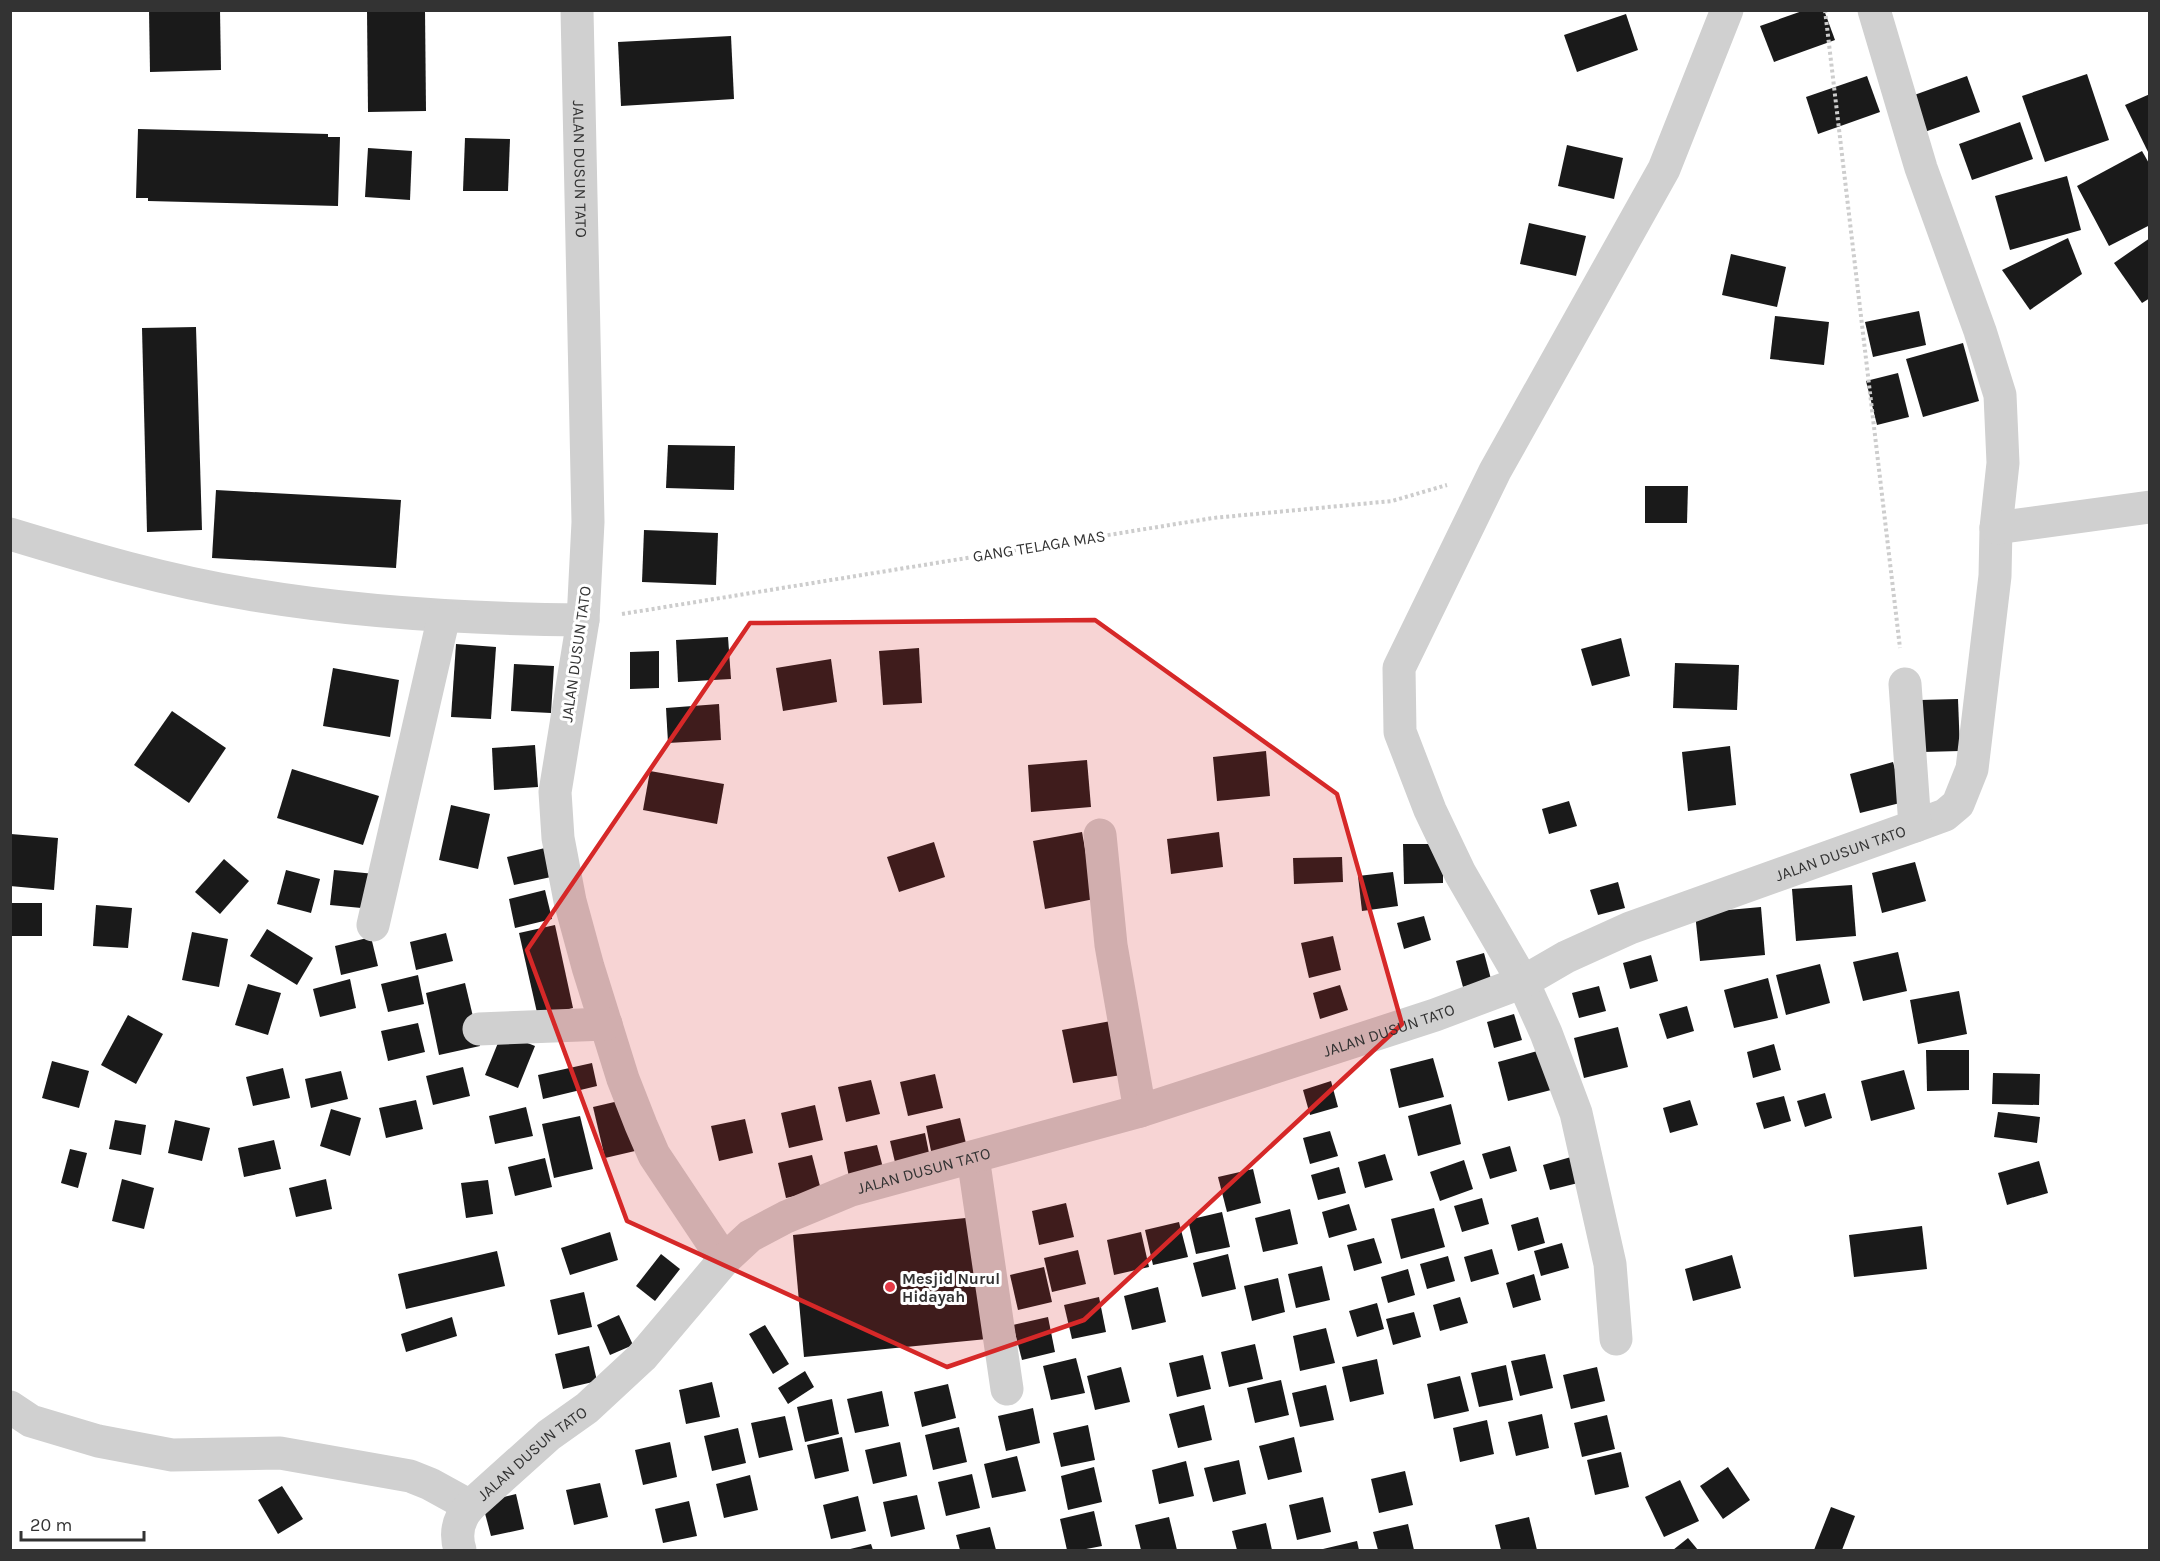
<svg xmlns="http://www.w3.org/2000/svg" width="2160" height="1561" font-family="Karla,sans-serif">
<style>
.building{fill:#1a1a1a}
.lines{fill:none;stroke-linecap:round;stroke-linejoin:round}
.path{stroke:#cdcdcd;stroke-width:4;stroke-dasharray:3 3;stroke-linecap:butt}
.minor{stroke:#d0d0d0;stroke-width:33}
.marked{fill:#d62828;fill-opacity:0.2;stroke:#d62828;stroke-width:4.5;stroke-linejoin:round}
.poi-dot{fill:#e63946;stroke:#fff;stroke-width:2}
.labels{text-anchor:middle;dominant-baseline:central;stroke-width:6;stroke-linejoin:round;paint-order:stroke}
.street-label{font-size:16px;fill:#333;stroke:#fff}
.poi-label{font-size:16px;font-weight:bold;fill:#333;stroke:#fff;text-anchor:start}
</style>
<rect width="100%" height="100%" fill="#fff"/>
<g class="building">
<path d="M149 10H220L221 70 150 72Z"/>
<path d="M367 10H425L426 111 368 112Z"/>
<path d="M1805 10H1824L1835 40 1774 62 1760 26Z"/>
<path d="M1626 14 1638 50 1577 72 1564 35Z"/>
<path d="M731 36 734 99 621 106 618 42Z"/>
<path d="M2087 74 2109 140 2045 162 2022 96Z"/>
<path d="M1867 76 1880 112 1818 134 1806 97Z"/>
<path d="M1967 76 1980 112 1919 134 1906 98Z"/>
<path d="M2150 94V156L2125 105Z"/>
<path d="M2020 122 2033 159 1972 180 1959 144Z"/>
<path d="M138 129 328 134V137H340L338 206 148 201V198H136Z"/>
<path d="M465 138 510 139 508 191H463Z"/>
<path d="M1567 145 1623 158 1614 199 1558 186Z"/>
<path d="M368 148 412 151 410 200 365 197Z"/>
<path d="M2142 151 2150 165V225L2109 246 2077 186Z"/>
<path d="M2067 176 2081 230 2010 250 1995 196Z"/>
<path d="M1529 223 1586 236 1576 276 1520 264Z"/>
<path d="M2068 238 2082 274 2030 310 2002 270Z"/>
<path d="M2150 238V298L2142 303 2114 263Z"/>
<path d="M1731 254 1786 267 1777 307 1722 295Z"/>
<path d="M1919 311 1926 345 1873 357 1865 322Z"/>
<path d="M1775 316 1829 322 1824 365 1770 359Z"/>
<path d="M196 327 202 530 147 532 142 328Z"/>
<path d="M1963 343 1979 401 1923 417 1906 359Z"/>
<path d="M1898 373 1909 417 1877 425 1866 381Z"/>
<path d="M668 445 735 446 734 490 666 488Z"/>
<path d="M1645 486H1688L1687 523H1645Z"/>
<path d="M216 490 401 500 396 568 212 558Z"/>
<path d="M644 530 718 533 716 585 642 582Z"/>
<path d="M728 637 731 679 678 682 676 640Z"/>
<path d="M1621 638 1630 676 1592 686 1581 649Z"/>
<path d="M456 644 496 647 491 719 451 717Z"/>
<path d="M919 648 922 703 883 705 879 651Z"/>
<path d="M659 651V688L630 689V652Z"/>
<path d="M831 659 837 702 783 711 776 668Z"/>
<path d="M1675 663 1739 665 1737 710 1673 708Z"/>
<path d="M514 664 554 666 551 713 511 711Z"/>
<path d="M333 668 399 680 390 737 323 726Z"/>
<path d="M1958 699 1960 751 1922 752 1920 700Z"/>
<path d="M719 704 721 740 668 743 666 708Z"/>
<path d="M172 711 226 748 189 803 134 765Z"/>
<path d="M535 745 538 787 494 790 492 748Z"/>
<path d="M1730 746 1736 805 1688 811 1682 752Z"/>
<path d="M1266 751 1270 796 1217 801 1213 757Z"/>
<path d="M1087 760 1091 807 1031 812 1028 765Z"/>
<path d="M1893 762 1904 802 1860 813 1850 774Z"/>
<path d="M292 769 379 796 363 845 277 818Z"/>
<path d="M650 771 724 784 717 824 643 810Z"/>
<path d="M1569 801 1577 826 1549 834 1542 809Z"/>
<path d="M451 805 490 814 478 869 439 860Z"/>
<path d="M1082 832 1094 899 1045 909 1033 841Z"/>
<path d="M1219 832 1223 867 1171 874 1167 839Z"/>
<path d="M11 834 58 838 54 890 10 886Z"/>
<path d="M934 842 945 877 899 892 887 857Z"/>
<path d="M1403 844H1443V883L1404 884Z"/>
<path d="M545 848 551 877 514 885 507 857Z"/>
<path d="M1342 857 1343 882 1294 884 1293 858Z"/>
<path d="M224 859 249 881 220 914 195 892Z"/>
<path d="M1915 862 1926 901 1882 913 1872 873Z"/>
<path d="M286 870 320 879 311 913 277 904Z"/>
<path d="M334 870 375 874 372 909 330 905Z"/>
<path d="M1393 872 1398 906 1362 911 1358 876Z"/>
<path d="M1618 882 1625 908 1598 915 1590 890Z"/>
<path d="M1852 885 1856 936 1796 941 1792 889Z"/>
<path d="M545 890 552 919 515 928 509 899Z"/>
<rect x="10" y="903" width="32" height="33"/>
<path d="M96 905 132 908 128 948 93 946Z"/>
<path d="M1761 907 1765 955 1700 961 1695 913Z"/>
<path d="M1424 916 1431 940 1404 949 1397 923Z"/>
<path d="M555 925 573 1008 538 1017 519 933Z"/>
<path d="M267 929 313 958 297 985 250 956Z"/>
<path d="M192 932 228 939 219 987 182 980Z"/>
<path d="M446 933 453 961 416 970 410 942Z"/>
<path d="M1333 936 1341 970 1309 978 1301 943Z"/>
<path d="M371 937 378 966 341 975 335 946Z"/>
<path d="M1898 952 1907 991 1863 1001 1853 962Z"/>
<path d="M1484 953 1491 979 1463 987 1456 961Z"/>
<path d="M1651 955 1658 981 1630 989 1623 963Z"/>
<path d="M1820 964 1830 1003 1786 1015 1776 975Z"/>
<path d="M418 975 424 1004 388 1012 381 984Z"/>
<path d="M1768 978 1778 1018 1734 1028 1724 990Z"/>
<path d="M350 979 356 1008 320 1017 313 989Z"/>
<path d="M465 983 480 1046 439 1055 426 993Z"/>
<path d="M248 984 281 993 268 1035 235 1025Z"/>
<path d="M1340 985 1348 1010 1320 1019 1313 993Z"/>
<path d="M1599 986 1606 1011 1579 1018 1572 993Z"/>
<path d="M1959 991 1967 1034 1918 1044 1910 1000Z"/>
<path d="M1687 1006 1694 1031 1667 1039 1659 1014Z"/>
<path d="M1514 1014 1522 1040 1494 1048 1487 1022Z"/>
<path d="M128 1015 163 1034 136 1084 101 1065Z"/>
<path d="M1111 1021 1121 1075 1073 1083 1062 1030Z"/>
<path d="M418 1023 425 1052 388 1061 381 1031Z"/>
<path d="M1618 1027 1628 1067 1584 1078 1574 1038Z"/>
<path d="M502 1033 535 1046 518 1088 485 1075Z"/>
<path d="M1774 1044 1781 1070 1753 1078 1747 1052Z"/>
<path d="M1541 1050 1551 1090 1508 1101 1498 1062Z"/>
<path d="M1926 1050H1969V1090L1927 1091Z"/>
<path d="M1433 1058 1444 1097 1399 1108 1390 1069Z"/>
<path d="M52 1061 89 1071 79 1108 42 1098Z"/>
<path d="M592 1063 597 1086 543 1099 538 1075Z"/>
<path d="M463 1067 470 1096 433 1105 426 1076Z"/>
<path d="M283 1068 290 1098 253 1106 246 1077Z"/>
<path d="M1904 1070 1915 1109 1871 1121 1861 1081Z"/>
<path d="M341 1071 348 1099 311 1108 305 1079Z"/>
<path d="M1993 1073 2040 1074 2039 1105 1992 1104Z"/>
<path d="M935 1074 943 1108 908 1116 900 1082Z"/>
<path d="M871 1080 880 1114 846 1122 838 1087Z"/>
<path d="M1331 1081 1338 1107 1310 1115 1303 1090Z"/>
<path d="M1825 1093 1832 1118 1805 1127 1797 1101Z"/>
<path d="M1784 1096 1791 1121 1764 1129 1756 1103Z"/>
<path d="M416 1100 423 1129 386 1138 379 1108Z"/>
<path d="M623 1100 635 1151 605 1158 593 1107Z"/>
<path d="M1690 1100 1698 1125 1670 1133 1663 1108Z"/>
<path d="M1451 1104 1461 1144 1418 1156 1408 1116Z"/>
<path d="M815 1105 823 1140 789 1148 781 1113Z"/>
<path d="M526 1107 533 1136 495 1144 489 1116Z"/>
<path d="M331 1109 361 1118 350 1156 320 1146Z"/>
<path d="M1998 1112 2040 1117 2037 1143 1994 1137Z"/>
<path d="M580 1116 593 1169 554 1178 542 1124Z"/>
<path d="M960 1118 968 1152 933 1161 926 1126Z"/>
<path d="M745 1119 753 1153 719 1161 711 1126Z"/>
<path d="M115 1120 146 1125 141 1155 109 1149Z"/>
<path d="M175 1120 210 1128 202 1161 168 1153Z"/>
<path d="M1330 1131 1338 1156 1310 1164 1303 1138Z"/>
<path d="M925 1133 932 1168 898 1175 890 1141Z"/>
<path d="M274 1140 281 1169 244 1177 238 1148Z"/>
<path d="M877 1145 886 1179 851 1187 844 1152Z"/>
<path d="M1510 1146 1517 1171 1490 1179 1482 1154Z"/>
<path d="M70 1149 87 1153 78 1188 61 1183Z"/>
<path d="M1385 1154 1393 1180 1365 1188 1358 1162Z"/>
<path d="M812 1155 821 1190 786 1198 778 1163Z"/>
<path d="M1571 1157 1578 1183 1550 1190 1543 1165Z"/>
<path d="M545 1158 552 1187 515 1196 508 1167Z"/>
<path d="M1464 1160 1473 1189 1440 1201 1430 1172Z"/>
<path d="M2039 1161 2048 1193 2007 1205 1998 1173Z"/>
<path d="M1339 1167 1346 1193 1318 1200 1311 1175Z"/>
<path d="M1253 1169 1261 1203 1227 1212 1218 1177Z"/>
<path d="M122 1179 154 1188 144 1229 112 1221Z"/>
<path d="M326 1179 332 1209 296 1217 289 1188Z"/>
<path d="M488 1180 493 1214 466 1218 461 1183Z"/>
<path d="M1482 1198 1489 1224 1462 1232 1454 1206Z"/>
<path d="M1066 1203 1074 1237 1039 1245 1032 1211Z"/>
<path d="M1349 1204 1357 1230 1329 1238 1322 1212Z"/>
<path d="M1434 1208 1445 1247 1401 1259 1391 1219Z"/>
<path d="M1290 1209 1298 1244 1263 1252 1255 1218Z"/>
<path d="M1222 1212 1230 1247 1196 1254 1188 1220Z"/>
<path d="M976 1217 987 1339 804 1357 793 1235Z"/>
<path d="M1538 1217 1545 1243 1518 1251 1511 1225Z"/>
<path d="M1179 1222 1188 1257 1153 1265 1145 1230Z"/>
<path d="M1922 1226 1927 1269 1854 1277 1849 1235Z"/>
<path d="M610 1232 618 1260 570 1275 561 1248Z"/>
<path d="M1141 1232 1149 1267 1114 1275 1107 1240Z"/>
<path d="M1374 1238 1382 1263 1354 1271 1347 1245Z"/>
<path d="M1562 1243 1569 1268 1541 1276 1534 1251Z"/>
<path d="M1492 1249 1499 1274 1471 1282 1464 1257Z"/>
<path d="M1078 1250 1086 1284 1052 1292 1044 1258Z"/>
<path d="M497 1251 505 1286 406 1309 398 1274Z"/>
<path d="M661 1254 680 1269 655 1301 636 1286Z"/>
<path d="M1228 1254 1236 1289 1202 1297 1193 1263Z"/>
<path d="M1732 1255 1741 1288 1693 1301 1685 1269Z"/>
<path d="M1448 1256 1455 1281 1427 1289 1420 1264Z"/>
<path d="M1322 1266 1330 1300 1296 1308 1288 1274Z"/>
<path d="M1044 1267 1052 1302 1018 1310 1010 1275Z"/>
<path d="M1408 1269 1415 1295 1388 1303 1381 1277Z"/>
<path d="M1534 1274 1541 1300 1513 1308 1506 1283Z"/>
<path d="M1278 1278 1285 1312 1252 1321 1244 1286Z"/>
<path d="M1158 1287 1166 1322 1132 1330 1124 1296Z"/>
<path d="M584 1292 592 1327 558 1335 550 1300Z"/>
<path d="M1099 1297 1106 1332 1072 1339 1064 1305Z"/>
<path d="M1460 1297 1468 1323 1440 1331 1433 1305Z"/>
<path d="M1377 1303 1384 1329 1357 1337 1349 1311Z"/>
<path d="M1414 1312 1421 1337 1393 1345 1386 1319Z"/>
<path d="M619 1315 633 1345 610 1355 597 1325Z"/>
<path d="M452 1317 457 1336 406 1352 401 1334Z"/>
<path d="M1048 1317 1055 1352 1022 1360 1013 1325Z"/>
<path d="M765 1325 789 1364 773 1374 749 1334Z"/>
<path d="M1326 1328 1335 1363 1300 1371 1293 1336Z"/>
<path d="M1255 1344 1263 1379 1229 1387 1221 1352Z"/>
<path d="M589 1346 597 1381 563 1389 555 1354Z"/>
<path d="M1545 1354 1553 1388 1520 1396 1511 1361Z"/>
<path d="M1203 1355 1211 1389 1177 1397 1169 1363Z"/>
<path d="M1076 1358 1085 1393 1051 1400 1043 1366Z"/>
<path d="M1377 1359 1384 1394 1350 1402 1342 1367Z"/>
<path d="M1506 1365 1513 1400 1479 1407 1471 1373Z"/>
<path d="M1121 1367 1130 1402 1095 1410 1087 1376Z"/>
<path d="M1597 1367 1605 1401 1571 1409 1563 1375Z"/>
<path d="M805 1371 814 1387 788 1404 778 1388Z"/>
<path d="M1460 1376 1469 1411 1434 1419 1427 1384Z"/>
<path d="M1281 1380 1289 1415 1255 1423 1247 1388Z"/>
<path d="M712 1382 720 1417 686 1424 679 1390Z"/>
<path d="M948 1384 956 1418 922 1427 914 1392Z"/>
<path d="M1326 1385 1334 1420 1300 1427 1292 1393Z"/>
<path d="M882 1391 889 1426 855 1433 847 1399Z"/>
<path d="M832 1399 839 1434 805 1442 797 1407Z"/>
<path d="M1204 1405 1212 1440 1178 1448 1169 1414Z"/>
<path d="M1033 1408 1040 1443 1006 1451 998 1416Z"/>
<path d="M1542 1414 1549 1448 1516 1456 1508 1422Z"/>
<path d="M1607 1415 1615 1449 1582 1457 1574 1423Z"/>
<path d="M785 1416 793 1450 759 1458 751 1423Z"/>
<path d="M1487 1420 1494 1454 1460 1462 1453 1428Z"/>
<path d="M1088 1425 1095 1460 1061 1467 1053 1433Z"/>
<path d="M959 1427 967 1462 933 1470 925 1435Z"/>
<path d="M738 1428 746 1463 712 1471 704 1436Z"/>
<path d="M842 1437 849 1471 815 1479 807 1445Z"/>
<path d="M1294 1437 1302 1472 1268 1480 1259 1446Z"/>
<path d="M670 1442 677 1477 643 1485 635 1450Z"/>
<path d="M900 1442 907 1476 873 1484 865 1450Z"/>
<path d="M1621 1452 1629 1487 1595 1495 1587 1460Z"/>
<path d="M1017 1456 1026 1491 992 1498 984 1464Z"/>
<path d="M1239 1460 1246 1494 1213 1502 1204 1468Z"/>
<path d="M1186 1461 1194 1496 1159 1504 1152 1470Z"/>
<path d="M1094 1467 1102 1502 1068 1510 1061 1476Z"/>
<path d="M1728 1467 1750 1500 1723 1519 1700 1486Z"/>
<path d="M1405 1471 1413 1505 1379 1513 1371 1479Z"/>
<path d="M972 1474 980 1508 946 1516 938 1482Z"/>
<path d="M750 1475 758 1510 724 1518 716 1484Z"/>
<path d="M1680 1480 1699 1521 1664 1537 1645 1497Z"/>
<path d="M600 1483 608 1517 574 1525 566 1490Z"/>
<path d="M282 1486 303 1519 278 1534 258 1500Z"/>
<path d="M516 1494 524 1529 491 1536 482 1502Z"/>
<path d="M917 1495 925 1529 891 1537 883 1502Z"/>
<path d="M858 1496 866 1531 831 1539 823 1505Z"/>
<path d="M1323 1497 1331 1532 1297 1540 1289 1505Z"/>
<path d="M689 1501 697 1536 663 1543 655 1509Z"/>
<path d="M1831 1507 1855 1516 1842 1550H1814Z"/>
<path d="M1094 1511 1102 1546 1081 1550H1067L1060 1519Z"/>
<path d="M1169 1517 1177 1550H1141L1135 1525Z"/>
<path d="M1529 1517 1537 1550H1501L1495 1525Z"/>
<path d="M1266 1523 1272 1550H1237L1232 1531Z"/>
<path d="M1408 1524 1414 1550H1378L1373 1532Z"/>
<path d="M990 1527 996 1550H960L956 1535Z"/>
<path d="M1688 1538 1698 1550H1673Z"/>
<path d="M1357 1541 1359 1550H1323V1549Z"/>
<path d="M871 1544 873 1550H846Z"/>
</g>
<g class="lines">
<g class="path">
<path d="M1825 10 1900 648"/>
<path d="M622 614 1213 518 1392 501 1447 485"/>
</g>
<g class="minor">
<path id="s1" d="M577 10 588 522 583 620 555 792 558 838 570 901 588 967 623 1079 641 1125 654 1155 724 1260"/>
<path d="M1874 10 1921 168 1980 331 2000 395 2003 463 1996 528 1995 576 1972 769 1958 804 1945 815 1915 826"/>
<path d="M1996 528 2150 507"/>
<path d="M10 534C89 558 167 581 248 594 359 613 470 619 583 620"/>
<path d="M1100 835 1111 945 1140 1111"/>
<path d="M373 925 444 616"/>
<path d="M479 1029 606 1024"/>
<path d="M973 1157 1007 1389"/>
<path d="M1616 1339 1610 1264 1576 1113 1546 1033 1523 982 1460 873 1430 810 1400 732 1399 668 1495 471 1664 169 1727 10"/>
<path d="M10 1407 31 1421 98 1441 172 1455 280 1453 410 1476 430 1484 470 1506"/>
<path id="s2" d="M460 1550C455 1534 458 1519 470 1506L549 1435 587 1408 642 1357 724 1260 750 1236 786 1217 851 1190 1140 1111 1435 1015 1523 982 1566 957 1630 928 1915 826 1905 684"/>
</g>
</g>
<path class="marked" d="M1095 620 1337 794 1402 1024 1084 1320 947 1367 627 1221 527 950 750 623Z"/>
<circle class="poi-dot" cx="890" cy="1287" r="6"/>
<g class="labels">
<g class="street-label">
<text stroke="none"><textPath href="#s1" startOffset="159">JALAN DUSUN TATO</textPath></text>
<text transform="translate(1039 546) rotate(-9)">GANG TELAGA MAS</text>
<text transform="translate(576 654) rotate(-82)">JALAN DUSUN TATO</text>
<text stroke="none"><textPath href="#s2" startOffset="1596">JALAN DUSUN TATO</textPath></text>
<text stroke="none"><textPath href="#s2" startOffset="1110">JALAN DUSUN TATO</textPath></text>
<text stroke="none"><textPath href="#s2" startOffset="624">JALAN DUSUN TATO</textPath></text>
<text stroke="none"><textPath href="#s2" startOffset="129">JALAN DUSUN TATO</textPath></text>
</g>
<g class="poi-label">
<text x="902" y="1278">Mesjid Nurul<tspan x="902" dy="18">Hidayah</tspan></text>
</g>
</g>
<rect width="2160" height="1561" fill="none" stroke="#333333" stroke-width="24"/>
<path d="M21 1531v9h123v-9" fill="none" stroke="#333333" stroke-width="3"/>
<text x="30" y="1531" font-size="18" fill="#333333" stroke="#ffffff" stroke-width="4.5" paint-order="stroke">20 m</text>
</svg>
